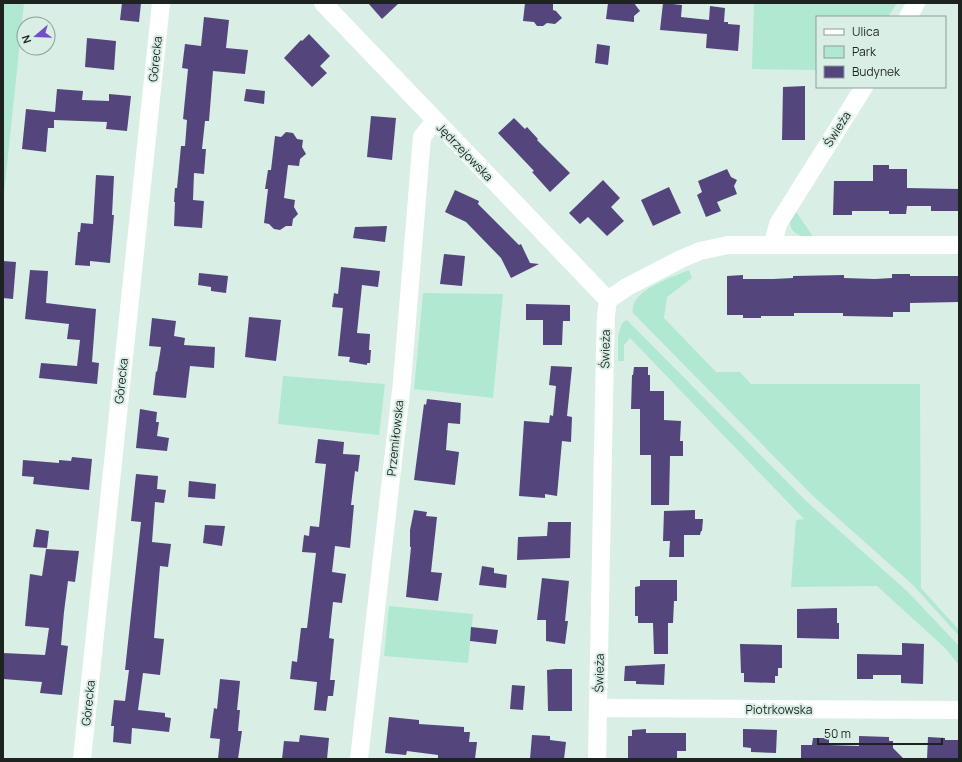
<svg xmlns="http://www.w3.org/2000/svg" width="962" height="762" font-family="Manrope,sans-serif">
<style>
.green{fill:#b1e8d1}
.building{fill:#54467c}
.lines{fill:none;stroke-linecap:round;stroke-linejoin:round}
.minor{stroke:#fff;stroke-width:18}
.labels{text-anchor:middle;dominant-baseline:central;stroke-width:4;stroke-linejoin:round;paint-order:stroke}
.street-label{font-size:12px;fill:#1c2320;stroke:#d9efe6}
</style>
<rect width="100%" height="100%" fill="#d9efe6"/>
<g class="green">
<path d="M3 3H24L3 203Z"/>
<path d="M754 3H897L888 17H817V70L752 69Z"/>
<path d="M794 209 812 235V237C802 237 790 234 790 222 790 218 793 213 794 209Z"/>
<path d="M689 270 692 278 667 297 664 318 716 372H740L751 384H920L921 588 959 630V636L913 585 812 495 633 313C628 291 673 277 689 270Z"/>
<path d="M423 293 503 294 493 398 414 389Z"/>
<path d="M627 320 806 501 908 592 959 646V665L945 648 877 586 791 587 796 520 804 519 630 338 624 345V361H618V336L622 323Z"/>
<path d="M283 376 385 384 379 435 278 424Z"/>
<path d="M389 606 473 614 468 663 384 656Z"/>
</g>
<g class="building">
<path d="M122 3H141L139 22 120 20Z"/>
<path d="M368 3H399L382 19Z"/>
<path d="M525 3H553V10L556 11 562 18 555 24 547 23 543 26H537L534 22 523 21Z"/>
<path d="M608 3H634L640 11 634 16V22L606 19Z"/>
<path d="M663 3 682 5 681 17 709 20 710 6 725 8 724 22H728V24L740 25 738 51 706 48 707 34 660 30Z"/>
<path d="M204 17 229 20 226 48 248 50 245 74 213 71 209 121H205L202 149H206L204 174 194 173 193 200 204 201 202 228 174 226 175 202H174L175 188H177L181 146H185L187 120 183 119 188 69 182 68 185 44 201 46Z"/>
<path d="M309 34 330 56 320 66 327 73 312 87 284 58 301 40 302 41Z"/>
<path d="M87 38 116 41 114 70 85 67Z"/>
<path d="M597 44 610 46 608 65 595 63Z"/>
<path d="M805 86V140H782L783 87Z"/>
<path d="M57 89 83 91 82 100 109 101V94L131 96 127 131 106 129 107 122 54 120V128H48L46 152 22 149 26 109 55 112Z"/>
<path d="M246 89 265 91 264 104 244 101Z"/>
<path d="M371 116 396 118 392 160 367 157Z"/>
<path d="M514 118 525 129 527 127 538 139 537 140 570 173 550 192 532 172 534 171 498 133Z"/>
<path d="M286 132 293 133 297 139 303 140 302 147 306 154 300 159 299 166 288 165 284 198 295 200 294 207 298 214 293 219 292 226H286L280 230 274 229 269 224 264 223 268 189H265L268 170H271L275 136 281 137Z"/>
<path d="M873 165H889V169H907V188L959 189V211H931V206H907L906 214H889V211H852V215H833L834 181H873Z"/>
<path d="M727 169 731 177 737 180 734 186 737 194 717 202 721 211 706 217 697 195 702 192 698 181Z"/>
<path d="M96 175 114 176 112 215H114L110 263 90 261V266L75 265 78 232H80L81 223 93 224Z"/>
<path d="M603 180 620 198 611 207 624 221 607 236 588 217 580 224 569 213Z"/>
<path d="M669 187 681 213 653 226 641 200Z"/>
<path d="M455 190 479 201 478 204 519 245 521 244 530 263 539 264 511 278 501 258 466 222 445 212Z"/>
<path d="M387 226 385 242 353 238 355 227Z"/>
<path d="M444 254 465 256 462 286 440 284Z"/>
<path d="M3 261 16 262 13 299 3 298Z"/>
<path d="M341 267 380 271 378 287 362 285 357 333 370 334 369 350H371L370 363H367V365L349 362 350 357 338 356 343 308 332 307 334 293 338 294Z"/>
<path d="M30 270 48 271 46 303 96 309 92 362 99 363 97 384 39 378 41 363 77 366 80 340 67 339 69 324 25 319Z"/>
<path d="M199 273 228 276 226 293 211 291V287L198 285Z"/>
<path d="M892 274H910V276H959V302L910 303V312H893V317L843 316V313H794V316H761V318H743V315H727V276L743 275V279H773L793 278V276L844 275V278L875 279 892 278Z"/>
<path d="M526 304 570 305V321H563L562 345H543V320H526Z"/>
<path d="M249 317 281 320 276 361 245 357Z"/>
<path d="M152 318 176 321 174 336 185 338 184 345 215 347 214 368 190 366 186 398 153 395 156 371 157 372 161 347 149 346Z"/>
<path d="M551 366 572 367 567 416 572 417 571 442 562 441 557 496 545 494V498L519 496 524 421 549 423 550 415 553 416 556 386 549 385Z"/>
<path d="M634 367H648V375H650V391H664V420L681 421 680 441H683V456H670L669 505H651V455H640V409H631L632 375H633Z"/>
<path d="M427 399 461 403 460 424 448 423 446 450 459 452 455 485 414 480 424 404 426 405Z"/>
<path d="M140 409 157 412 156 422H159L157 436 169 438 167 451 136 448Z"/>
<path d="M318 439 344 442 343 454 360 455 358 472 355 471 351 505H354L350 548 335 546 332 572 346 574 342 603 333 602 329 638 334 639 330 680H335L333 696H328L326 711 314 710 317 682 290 679 292 661 297 662 301 628H307L316 553 302 552 304 535 309 536 310 526 319 527 326 464 315 463Z"/>
<path d="M72 457 92 459 89 490 33 484 34 477 22 476 23 460 59 463V460L71 461Z"/>
<path d="M136 474 158 476 157 489 166 490 164 503 155 502 152 542 171 544 168 567 160 566 154 638 164 639 160 675 143 673 138 710 165 713V717L171 718 169 732 132 728 131 744 113 742 114 726H111L114 700 125 701 129 670H125L141 522 131 521Z"/>
<path d="M189 481 216 484 215 499 188 497Z"/>
<path d="M414 510 427 512 426 516 437 517 431 572 442 573 438 601 406 597 411 547H410V530Z"/>
<path d="M695 510V519H703L702 531H701L700 535H684V557H669L670 541H663L664 511Z"/>
<path d="M548 522H571L570 558 517 560 518 537 547 536Z"/>
<path d="M205 525 225 526 222 546 203 543Z"/>
<path d="M36 529 49 531 47 548 33 547Z"/>
<path d="M46 549 79 551 75 582 68 581 64 612 61 645 68 646 62 695 40 693 42 682 3 679V653L45 655 49 628 25 626 30 574 42 576Z"/>
<path d="M482 566 494 568V573L507 575 506 588 479 585Z"/>
<path d="M542 578 569 581 565 621H568L565 644 546 641V620H537Z"/>
<path d="M640 580H677V601H674L673 623H668V654H654L653 623H638V616H635V587L640 586Z"/>
<path d="M837 608V623H839V639L797 638V609Z"/>
<path d="M471 627 498 630 496 644 470 641Z"/>
<path d="M902 643 924 644 923 684 901 683V675H873V679H857V654L902 655Z"/>
<path d="M740 644 782 645V668H778V676H775V683L744 682V673H741Z"/>
<path d="M665 664 664 685 636 684V681H624L625 666Z"/>
<path d="M555 669H572V711H548L547 670Z"/>
<path d="M220 679 240 681 237 710H240L238 731H242L238 759H218L220 739 210 738 214 708 217 709Z"/>
<path d="M512 685 525 686 523 710 510 709Z"/>
<path d="M389 717 419 720V724L464 727V732H470L469 742H477L475 759H438V755L407 751 406 755 385 753Z"/>
<path d="M646 729V733H686V751H677V759H628V736H632V730Z"/>
<path d="M743 729 777 730 776 753 751 752V748L743 747Z"/>
<path d="M300 735 329 738 327 759H282L284 741 299 742Z"/>
<path d="M532 735 550 736V740L566 742 564 759H530Z"/>
<path d="M859 736 889 737V741H893V748L904 759H801V745H812L813 738H829V745L859 746Z"/>
<path d="M928 737 945 738V740H959L958 759H927Z"/>
</g>
<g class="lines">
<g class="minor">
<path d="M323 3 608 300"/>
<path d="M908 17 916 3"/>
<path d="M773 244 778 224 864 87"/>
<path d="M598 708 959 710"/>
<path d="M82 759 161 3"/>
<path d="M359 759 402 382 422 137 429 128 436 121"/>
<path d="M597 759 605 349 606 315 608 300 627 287 681 259 700 251 728 245H959"/>
</g>
</g>
<g class="labels">
<g class="street-label">
<text transform="translate(155 59) rotate(-84)">Górecka</text>
<text transform="translate(837 129) rotate(-58)">Świeża</text>
<text transform="translate(465 152) rotate(46)">Jędrzejowska</text>
<text transform="translate(605 349) rotate(-89)">Świeża</text>
<text transform="translate(121 381) rotate(-84)">Górecka</text>
<text transform="translate(395 438) rotate(-84)">Przemiłowska</text>
<text transform="translate(599 673) rotate(-89)">Świeża</text>
<text transform="translate(88 703) rotate(-84)">Górecka</text>
<text x="779" y="709">Piotrkowska</text>
</g>
</g>
<rect width="962" height="762" fill="none" stroke="#1c2320" stroke-width="8"/>
<rect x="816" y="16" width="130" height="72" fill="#d9efe6" stroke="#8d9d97"/>
<rect x="824" y="29" width="20" height="6" fill="#ffffff" stroke="#8d9d97"/>
<text x="852" y="36" font-size="12" fill="#1c2320">Ulica</text>
<rect x="824" y="46" width="20" height="12" fill="#b1e8d1" stroke="#8d9d97"/>
<text x="852" y="56" font-size="12" fill="#1c2320">Park</text>
<rect x="824" y="66" width="20" height="12" fill="#54467c" stroke="#8d9d97"/>
<text x="852" y="76" font-size="12" fill="#1c2320">Budynek</text>
<g transform="translate(36 36) rotate(251)"><circle r="19" fill="#d9efe6" stroke="#8d9d97"/>
<path d="M0-3L7 15L0 10L-7 15Z" fill="#754dc6"/>
<text y="-6" font-size="11" font-weight="bold" text-anchor="middle" fill="#1c2320">N</text>
</g>
<path d="M818 738v6h124v-6" fill="none" stroke="#1c2320" stroke-width="2"/>
<text x="824" y="738" font-size="12" fill="#1c2320" stroke="#d9efe6" stroke-width="3" paint-order="stroke">50 m</text>
</svg>
